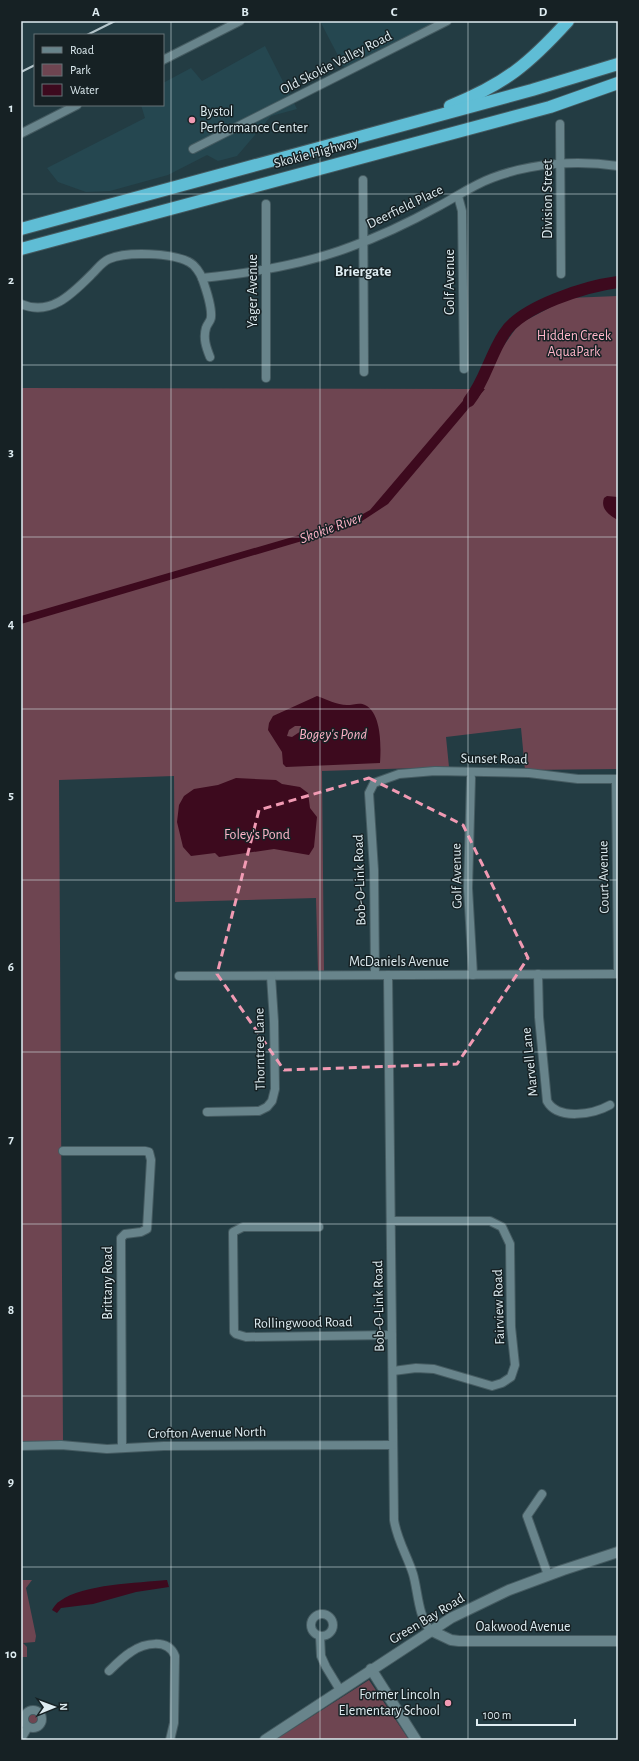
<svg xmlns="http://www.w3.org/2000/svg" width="639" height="1761" font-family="'Alegreya Sans',sans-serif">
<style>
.built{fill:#254750}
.green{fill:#6e4551}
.water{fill:#3d0a1e;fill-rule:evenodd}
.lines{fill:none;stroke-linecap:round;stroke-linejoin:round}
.river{stroke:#3d0a1e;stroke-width:12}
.minor-casing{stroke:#455b61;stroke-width:10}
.tertiary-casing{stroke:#455b61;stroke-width:12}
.secondary-casing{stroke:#455b61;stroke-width:12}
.motorway-casing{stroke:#455b61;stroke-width:14}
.minor{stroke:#68848b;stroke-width:8}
.tertiary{stroke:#68848b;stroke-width:10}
.secondary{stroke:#68848b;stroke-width:10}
.motorway{stroke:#5fbdd5;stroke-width:12}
.rail{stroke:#b3c4c9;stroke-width:2}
.marked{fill:none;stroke:#f19ab3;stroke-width:3;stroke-dasharray:8 5;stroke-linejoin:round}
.grid{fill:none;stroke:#deecf1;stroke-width:1;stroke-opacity:0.55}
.poi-dot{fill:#f19ab3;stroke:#162124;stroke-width:1.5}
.labels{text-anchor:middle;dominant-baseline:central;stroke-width:3;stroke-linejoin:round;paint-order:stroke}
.street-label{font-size:14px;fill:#deecf1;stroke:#162124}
.poi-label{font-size:14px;fill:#deecf1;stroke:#162124;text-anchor:start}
.park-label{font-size:14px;fill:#ffb5c9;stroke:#162124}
.neighbourhood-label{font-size:15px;font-weight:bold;fill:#deecf1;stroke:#162124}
.water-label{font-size:15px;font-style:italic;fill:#f9b0c4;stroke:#162124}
.neatline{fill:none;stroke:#deecf1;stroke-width:1.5}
.grid-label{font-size:13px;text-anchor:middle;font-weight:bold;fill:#deecf1}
</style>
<rect width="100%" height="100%" fill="#233c43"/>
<g class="built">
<path d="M320 21H438L345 69Z"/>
<path d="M265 46 297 109 271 116 237 156 218 161 207 155 168 175 110 191 86 192 58 182 47 168 145 118 141 105H163V83L191 68 202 81Z"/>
</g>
<g class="green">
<path d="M618 296V769L525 770 521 728 446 737 449 767 322 771 324 972H318L316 898 175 902 174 776 59 780 63 1441 21 1442V388L473 389 519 324 568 298Z"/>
<path d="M21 1580H32L26 1588 36 1636 35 1642 23 1643 27 1647V1657H21Z"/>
<path d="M369 1680 409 1740H275Z"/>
<circle cx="33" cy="1719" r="4.5"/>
</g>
<g class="water">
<path d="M473 389H485L388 504 356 525 21 624V616L354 519 370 510Z"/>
<path d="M607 496 618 497V520C610 516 600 509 604 498Z"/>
<path d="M317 696C326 699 337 705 347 705 353 705 360 702 365 705 382 713 381 748 380 763L286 767 283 764 282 752 268 730 269 723 273 716ZM295 726H301V731L292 737 287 736 289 730Z"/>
<path d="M236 778 276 780 282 784 300 787 308 793 310 808 317 817 314 847 309 855 274 849 219 857 215 853 191 856 183 847 177 822 179 805 184 796 194 789 218 785Z"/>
<path d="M167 1580 169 1587 136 1592 93 1604 61 1608 57 1613 52 1610C54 1607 56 1603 60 1601 83 1584 138 1583 167 1580Z"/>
</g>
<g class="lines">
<path class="river" d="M469 401C485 381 490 355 504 334 521 306 587 286 618 282"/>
<defs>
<g id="minor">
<path d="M163 60 240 21"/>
<path d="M560 124 561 274"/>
<path d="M22 133 77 105"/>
<path d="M193 149 447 21"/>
<path d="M363 180 364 372"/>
<path d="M458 196 462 211 464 369"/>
<path d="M202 278C252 273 303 265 350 247 381 236 410 222 439 206 456 197 473 185 492 178 531 163 577 160 618 166"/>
<path d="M21 304C51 317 73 293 93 273 98 268 102 262 109 259 127 251 172 253 189 262 195 265 200 273 202 278 206 289 212 306 211 317 211 321 207 324 206 328 203 338 206 347 210 357"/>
<path d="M266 378V204"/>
<path d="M471 778 468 888 473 975"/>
<path d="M616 779 618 974"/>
<path d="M538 974 539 1017 547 1101C558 1121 594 1114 610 1105"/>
<path d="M375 975 374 870 369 793 374 783 399 774 435 771 529 773 578 779H618"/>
<path d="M388 975 394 1520C397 1540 407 1555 413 1574 418 1591 418 1616 430 1630"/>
<path d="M179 976 618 974"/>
<path d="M207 1112 259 1111 267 1107 272 1101 275 1089 274 1021 271 976"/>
<path d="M63 1151H145L149 1152 151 1160 147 1229 141 1232 125 1234 121 1238 122 1448"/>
<path d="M391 1221H490L502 1227 510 1244 511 1327 515 1365 511 1377 502 1383 492 1386 434 1369 416 1368 393 1371"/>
<path d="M319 1227H243L233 1232 234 1332 236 1334 246 1337 392 1335"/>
<path d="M21 1446 61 1445 107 1449 164 1446 393 1445"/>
<path d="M542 1494 527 1516 548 1575"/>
<circle cx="322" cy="1625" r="11"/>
<path d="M320 1636 321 1656 326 1667 340 1690"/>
<path d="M109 1671C116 1664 123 1657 131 1652 144 1643 168 1638 175 1656L174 1723 170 1740"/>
<circle cx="33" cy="1719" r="9"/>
<path d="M21 1739 28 1727"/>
</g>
<g id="tertiary">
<path d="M430 1630 451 1640 459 1641H618"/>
<path d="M371 1669 416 1740"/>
</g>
<path id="secondary" d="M265 1740 451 1618 509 1590 563 1570 618 1552"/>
<g id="motorway">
<path d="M450 106C505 84 529 64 568 21"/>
<path d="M21 229 532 90 618 64"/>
<path d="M21 249 550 107 618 83"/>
</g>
</defs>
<use href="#minor" class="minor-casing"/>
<use href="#tertiary" class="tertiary-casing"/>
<use href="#secondary" class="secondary-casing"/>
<use href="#motorway" class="motorway-casing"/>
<use href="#minor" class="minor"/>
<use href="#tertiary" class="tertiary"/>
<use href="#secondary" class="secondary"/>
<use href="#motorway" class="motorway"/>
<g class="rail">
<path d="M87 35 115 21"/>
<path d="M21 72 35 65"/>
</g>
</g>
<path class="marked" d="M369 778 463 825 528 958 457 1064 284 1070 217 974 259 810Z"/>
<path class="grid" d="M171 21V1740M320 21V1740M468 21V1740M21 194H618M21 365H618M21 537H618M21 709H618M21 880H618M21 1052H618M21 1224H618M21 1396H618M21 1567H618"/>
<g class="poi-dot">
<circle cx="192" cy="120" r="4"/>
<circle cx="448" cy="1703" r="4"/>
</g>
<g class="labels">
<g class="street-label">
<text transform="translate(336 63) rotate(-27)">Old Skokie Valley Road</text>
<text transform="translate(316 153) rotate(-15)">Skokie Highway</text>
<text transform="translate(548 199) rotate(-90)">Division Street</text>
<text transform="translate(405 207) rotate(-26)">Deerfield Place</text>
<text transform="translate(450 282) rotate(-90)">Golf Avenue</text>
<text transform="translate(253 291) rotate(-90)">Yager Avenue</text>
<text transform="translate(494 759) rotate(1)">Sunset Road</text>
<text transform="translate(457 876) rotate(-91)">Golf Avenue</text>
<text transform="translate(604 877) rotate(-91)">Court Avenue</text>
<text transform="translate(360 880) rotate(-92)">Bob-O-Link Road</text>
<text x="399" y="962">McDaniels Avenue</text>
<text transform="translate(260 1049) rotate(-91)">Thorntree Lane</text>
<text transform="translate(530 1062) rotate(-96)">Marvell Lane</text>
<text transform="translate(108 1283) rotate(-90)">Brittany Road</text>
<text transform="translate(379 1306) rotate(-91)">Bob-O-Link Road</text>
<text transform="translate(499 1307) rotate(-92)">Fairview Road</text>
<text transform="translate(303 1323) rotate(-1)">Rollingwood Road</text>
<text transform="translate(207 1433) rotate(-1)">Crofton Avenue North</text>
<text transform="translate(427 1619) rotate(-31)">Green Bay Road</text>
<text x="523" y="1627">Oakwood Avenue</text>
</g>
<g class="poi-label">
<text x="200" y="112">Bystol<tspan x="200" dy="16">Performance Center</tspan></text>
<text x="440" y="1695" text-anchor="end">Former Lincoln<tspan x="440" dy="16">Elementary School</tspan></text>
</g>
<g class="park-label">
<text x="574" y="336">Hidden Creek<tspan x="574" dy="16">AquaPark</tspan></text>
<text x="257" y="835">Foley’s Pond</text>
</g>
<g class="neighbourhood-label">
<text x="363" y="271">Briergate</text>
</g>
<g class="water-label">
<text transform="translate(331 528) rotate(-20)">Skokie River</text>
<text x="333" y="734">Bogey's Pond</text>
</g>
</g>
<rect width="639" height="1761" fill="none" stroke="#162124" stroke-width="44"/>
<rect x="34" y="34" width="130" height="72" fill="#162124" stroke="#667276"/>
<rect x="42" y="47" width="20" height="6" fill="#68848b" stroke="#667276"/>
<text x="70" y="54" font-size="12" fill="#deecf1">Road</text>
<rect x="42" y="64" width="20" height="12" fill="#6e4551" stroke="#667276"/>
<text x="70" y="74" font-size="12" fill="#deecf1">Park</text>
<rect x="42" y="84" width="20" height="12" fill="#3d0a1e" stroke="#667276"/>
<text x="70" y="94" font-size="12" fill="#deecf1">Water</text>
<g transform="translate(54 1707) rotate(89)" stroke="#162124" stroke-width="3" paint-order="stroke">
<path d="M0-3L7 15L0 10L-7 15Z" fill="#deecf1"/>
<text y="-6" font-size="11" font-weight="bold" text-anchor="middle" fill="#deecf1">N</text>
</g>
<path d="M477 1719v6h98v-6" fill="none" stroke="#deecf1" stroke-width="2"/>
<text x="483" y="1719" font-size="12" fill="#deecf1" stroke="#162124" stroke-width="3" paint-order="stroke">100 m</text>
<rect x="22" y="22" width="595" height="1717" class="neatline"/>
<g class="grid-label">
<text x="96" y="16">A</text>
<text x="245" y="16">B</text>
<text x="394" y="16">C</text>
<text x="543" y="16">D</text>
<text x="11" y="112">1</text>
<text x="11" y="284">2</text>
<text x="11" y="456">3</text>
<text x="11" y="628">4</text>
<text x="11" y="799">5</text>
<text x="11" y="971">6</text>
<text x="11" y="1143">7</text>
<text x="11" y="1314">8</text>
<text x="11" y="1486">9</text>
<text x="11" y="1658">10</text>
</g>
</svg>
